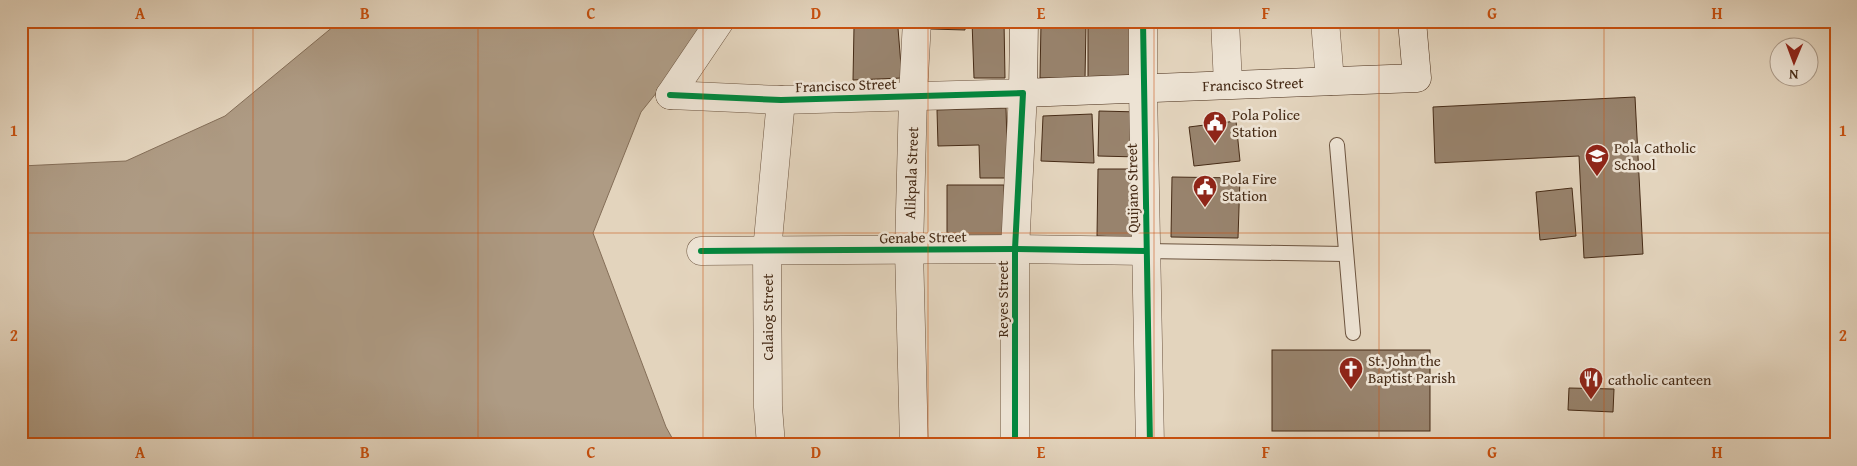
<svg xmlns="http://www.w3.org/2000/svg" width="1857" height="466" font-family="'Gentium Book Plus',serif">
<style>
.water{fill:#ae9b84;stroke:#846e58}
.building{fill:#98836d;stroke:#462b16}
.lines{fill:none;stroke-linecap:round;stroke-linejoin:round}
.service-casing{stroke:#6d5540;stroke-width:16}
.minor-casing{stroke:#6d5540;stroke-width:29}
.tertiary-casing{stroke:#6d5540;stroke-width:29}
.secondary-casing{stroke:#462b16;stroke-width:29}
.service{stroke:#ede3d4;stroke-width:14}
.minor{stroke:#ede3d4;stroke-width:28}
.tertiary{stroke:#ede3d4;stroke-width:28}
.secondary{stroke:#ede3d4;stroke-width:28}
.cycleway-casing{stroke:#ede3d4;stroke-width:9}
.cycleway{stroke:#00873e;stroke-width:6}
.grid{fill:none;stroke:#c8500e;stroke-width:1;stroke-opacity:0.55}
.labels{text-anchor:middle;dominant-baseline:central;stroke-width:5;stroke-linejoin:round;paint-order:stroke}
.street-label{font-size:15px;fill:#462b16;stroke:#ede3d4}
.poi-label{font-size:15px;fill:#462b16;stroke:#ede3d4;text-anchor:start}
.neatline{fill:none;stroke:#c8500e;stroke-width:2}
.grid-label{font-size:16px;text-anchor:middle;font-weight:bold;fill:#c8500e}
</style>
<rect width="100%" height="100%" fill="#e3d4bd"/>
<filter id="stains"><feTurbulence type="fractalNoise" baseFrequency=".004" numOctaves="4"/><feColorMatrix values="0 0 0 0 .2 0 0 0 0 .09 0 0 0 0 .02 0 0 0 .5 -.17"/></filter>
<radialGradient id="worn" r=".72"><stop offset=".6" stop-color="#630" stop-opacity="0"/><stop offset="1" stop-color="#630" stop-opacity=".3"/></radialGradient>
<path class="water" d="M340 21H709L702 36 641 112 593 233 666 427 676 445H21V166L126 161 225 116Z"/>
<g class="building">
<path d="M931 21H965V30L931 29Z"/>
<path d="M972 21H1004L1005 78H974Z"/>
<path d="M1440 21H1502V22L1440 24Z"/>
<path d="M1041 23 1086 24 1085 79 1040 78Z"/>
<path d="M1088 24H1132L1131 79H1088Z"/>
<path d="M854 27 898 28 902 78 853 80Z"/>
<path d="M1635 97 1643 254 1584 258 1579 156 1435 163 1433 107Z"/>
<path d="M1006 108 1008 178H980L979 145 938 146 937 110Z"/>
<path d="M1099 111 1140 112 1139 157 1098 156Z"/>
<path d="M1092 114 1094 163 1041 161 1043 116Z"/>
<path d="M1236 121 1240 161 1194 166 1189 127Z"/>
<path d="M1098 169H1138L1136 238 1097 236Z"/>
<path d="M1172 177 1240 178 1238 238 1171 237Z"/>
<path d="M947 185H1004L1005 238H947Z"/>
<path d="M1572 188 1576 236 1540 240 1536 192Z"/>
<rect x="1272" y="350" width="158" height="81"/>
<path d="M1569 388 1614 389 1613 412 1568 410Z"/>
</g>
<g class="lines">
<defs>
<g id="service">
<path d="M1337 145 1353 333"/>
<path d="M1146 251 1345 254"/>
</g>
<g id="minor">
<path d="M1143 21V89"/>
<path d="M1225 21 1228 84"/>
<path d="M1325 21 1330 81"/>
<path d="M670 95 781 100 1023 93 1015 249V445"/>
<path d="M670 95 720 21"/>
<path d="M701 251 1015 249 1146 251"/>
<path d="M771 445 768 407 767 251 781 100"/>
<path d="M914 445 909 250 913 96 917 21"/>
</g>
<path id="tertiary" d="M1143 89 1150 445"/>
<path id="secondary" d="M1024 21 1023 93 1417 78 1412 21"/>
</defs>
<use href="#service" class="service-casing"/>
<use href="#minor" class="minor-casing"/>
<use href="#tertiary" class="tertiary-casing"/>
<use href="#secondary" class="secondary-casing"/>
<use href="#service" class="service"/>
<use href="#minor" class="minor"/>
<use href="#tertiary" class="tertiary"/>
<use href="#secondary" class="secondary"/>
<defs>
<g id="cycleway">
<path d="M1143 21 1150 445"/>
<path d="M670 95 781 100 1023 93 1015 249V445"/>
<path d="M701 251 1015 249 1146 251"/>
</g>
</defs>
<use href="#cycleway" class="cycleway-casing"/>
<use href="#cycleway" class="cycleway"/>
</g>
<path class="grid" d="M253 21V445M478 21V445M703 21V445M928 21V445M1154 21V445M1379 21V445M1604 21V445M21 233H1836"/>
<defs>
<symbol id="civic-pin" viewBox="-11 -11 22 30"><path d="M0 17L-7.5 6A9.5 9.5 0 1 1 7.5 6Z" fill="#8f2418" stroke="#ede3d4"/><path d="M-.6-6.5H3V-4.5H.6V-3L4-1V1h2V6H-6V1h2V-1L-.6-3ZM-1.2 2.5V6h2.4V2.5Z" fill="#fff"/></symbol>
<symbol id="school-pin" viewBox="-11 -11 22 30"><path d="M0 17L-7.5 6A9.5 9.5 0 1 1 7.5 6Z" fill="#8f2418" stroke="#ede3d4"/><path d="M0-5L7-2L0 1L-7-2ZM-4 1L0 2.5L4 1V4Q0 6-4 4Z" fill="#fff"/></symbol>
<symbol id="church-pin" viewBox="-11 -11 22 30"><path d="M0 17L-7.5 6A9.5 9.5 0 1 1 7.5 6Z" fill="#8f2418" stroke="#ede3d4"/><path d="M-1.2-6h2.4v3.5h3.3v2.4h-3.3V6h-2.4V-.1h-3.3v-2.4h3.3Z" fill="#fff"/></symbol>
<symbol id="restaurant-pin" viewBox="-11 -11 22 30"><path d="M0 17L-7.5 6A9.5 9.5 0 1 1 7.5 6Z" fill="#8f2418" stroke="#ede3d4"/><path d="M-5-6h1v4h1v-4h1v4h1v-4h1v5L-1.5 .5V6h-2V.5L-5-1ZM5-6V6H3V1.5H1.5Q1.5-4 5-6Z" fill="#fff"/></symbol>
</defs>
<g fill-rule="evenodd">
<use href="#civic-pin" x="1201" y="109" width="28" height="38"/>
<use href="#school-pin" x="1583" y="142" width="28" height="38"/>
<use href="#civic-pin" x="1191" y="173" width="28" height="38"/>
<use href="#church-pin" x="1337" y="355" width="28" height="38"/>
<use href="#restaurant-pin" x="1577" y="365" width="28" height="38"/>
</g>
<g class="labels">
<g class="street-label">
<text transform="translate(1253 84) rotate(-2)">Francisco Street</text>
<text transform="translate(846 85) rotate(-2)">Francisco Street</text>
<text transform="translate(911 173) rotate(-88)">Alikpala Street</text>
<text transform="translate(1132 188) rotate(-91)">Quijano Street</text>
<text transform="translate(923 237) rotate(-1)">Genabe Street</text>
<text transform="translate(1002 299) rotate(-90)">Reyes Street</text>
<text transform="translate(767 317) rotate(-90)">Calaiog Street</text>
</g>
<g class="poi-label">
<text x="1232" y="114">Pola Police<tspan x="1232" dy="17">Station</tspan></text>
<text x="1614" y="147">Pola Catholic<tspan x="1614" dy="17">School</tspan></text>
<text x="1222" y="178">Pola Fire<tspan x="1222" dy="17">Station</tspan></text>
<text x="1368" y="360">St. John the<tspan x="1368" dy="17">Baptist Parish</tspan></text>
<text x="1608" y="379">catholic canteen</text>
</g>
</g>
<rect width="1857" height="466" fill="none" stroke="#e3d4bd" stroke-width="55"/>
<g transform="translate(1794 62) rotate(181)"><circle r="24" fill="#ede3d4" stroke="#aa9988"/>
<path d="M0-4L9 19L0 12L-9 19Z" fill="#8f2418"/>
<text y="-8" font-size="14" font-weight="bold" text-anchor="middle" fill="#462b16">N</text>
</g>
<rect x="28" y="28" width="1802" height="410" class="neatline"/>
<g class="grid-label">
<text x="140" y="19">A</text>
<text x="365" y="19">B</text>
<text x="591" y="19">C</text>
<text x="816" y="19">D</text>
<text x="1041" y="19">E</text>
<text x="1266" y="19">F</text>
<text x="1492" y="19">G</text>
<text x="1717" y="19">H</text>
<text x="14" y="136">1</text>
<text x="1843" y="136">1</text>
<text x="14" y="341">2</text>
<text x="1843" y="341">2</text>
<text x="140" y="458">A</text>
<text x="365" y="458">B</text>
<text x="591" y="458">C</text>
<text x="816" y="458">D</text>
<text x="1041" y="458">E</text>
<text x="1266" y="458">F</text>
<text x="1492" y="458">G</text>
<text x="1717" y="458">H</text>
</g>
<rect width="100%" height="100%" filter="url(#stains)"/>
<rect width="100%" height="100%" fill="url(#worn)"/>
</svg>
